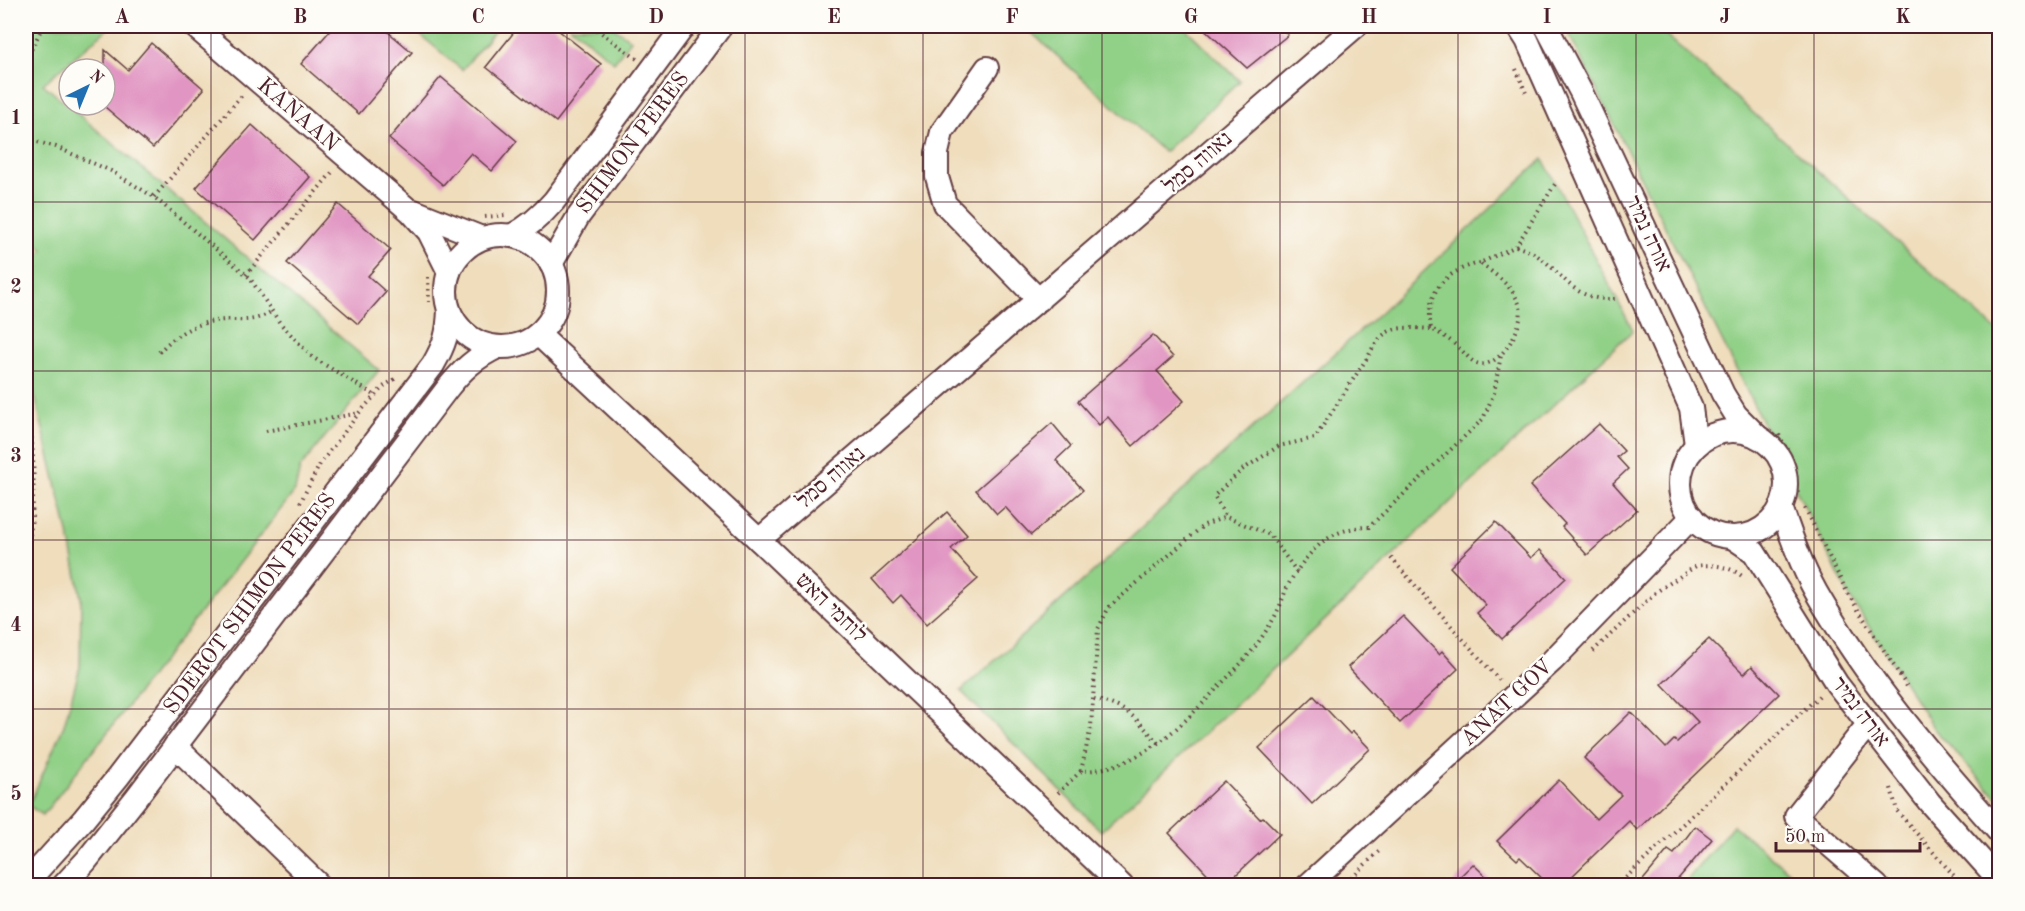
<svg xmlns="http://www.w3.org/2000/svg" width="2025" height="911" font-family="'Old Standard TT','Frank Ruhl Libre',serif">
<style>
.green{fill:#91d087;stroke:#6e7859;stroke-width:1.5}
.building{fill:#e195c2}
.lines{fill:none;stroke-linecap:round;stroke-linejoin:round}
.minor-casing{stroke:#633c41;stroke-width:26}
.path{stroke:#633c41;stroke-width:4;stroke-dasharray:1.5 4.5;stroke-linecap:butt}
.minor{stroke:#fff;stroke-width:22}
.grid{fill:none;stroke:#4a1f2b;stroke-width:1.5;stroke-opacity:0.55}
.labels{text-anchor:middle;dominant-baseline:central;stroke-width:5;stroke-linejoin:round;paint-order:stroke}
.street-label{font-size:22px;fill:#4a1f2b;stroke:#fdfcf7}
.neatline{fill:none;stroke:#4a1f2b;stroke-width:2}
.grid-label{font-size:20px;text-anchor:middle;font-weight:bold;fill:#4a1f2b}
</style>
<rect width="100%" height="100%" fill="#fdfcf7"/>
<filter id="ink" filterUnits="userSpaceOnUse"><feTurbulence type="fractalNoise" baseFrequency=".0167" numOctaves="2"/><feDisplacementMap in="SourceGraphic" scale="12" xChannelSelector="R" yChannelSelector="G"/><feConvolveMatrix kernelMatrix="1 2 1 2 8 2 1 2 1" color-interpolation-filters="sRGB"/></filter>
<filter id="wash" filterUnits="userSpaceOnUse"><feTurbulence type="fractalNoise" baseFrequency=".008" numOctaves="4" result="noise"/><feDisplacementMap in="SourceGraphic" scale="24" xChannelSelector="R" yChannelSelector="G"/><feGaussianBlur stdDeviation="1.35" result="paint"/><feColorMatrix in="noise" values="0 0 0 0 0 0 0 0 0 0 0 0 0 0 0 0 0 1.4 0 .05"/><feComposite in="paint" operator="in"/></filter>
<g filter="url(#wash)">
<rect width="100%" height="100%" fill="#efddbc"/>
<g class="green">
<path d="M26 26H111L43 84 379 370 300 468 295 491 43 815 27 805 33 796 64 725 80 667 81 598 71 545 31 380 26 369V269L43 250 26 232Z"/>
<path d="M410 26H499L462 70Z"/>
<path d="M570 26H612L631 40 614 62Z"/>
<path d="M1024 26H1183L1240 81 1164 152Z"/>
<path d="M1565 26H1656L1999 333V800L1934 729 1848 594Z"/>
<path d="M1543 159 1633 330 1101 831 961 691 1382 311Z"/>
<path d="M1733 825 1805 885H1683Z"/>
</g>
<g id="blocks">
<g class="building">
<path d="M334 26H381L412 52 359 114 301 64Z"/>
<path d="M519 26H553L601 64 556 122 486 67Z"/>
<path d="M1201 26H1278L1288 35 1247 68Z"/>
<path d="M151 43 204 89 153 148 105 107V50L128 70Z"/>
<path d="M441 77 517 141 492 171 471 153 443 185 389 139Z"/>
<path d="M252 125 310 177 255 240 196 188Z"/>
<path d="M338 204 391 250 368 276 386 292 358 324 287 263Z"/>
<path d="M1153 335 1173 357 1157 371 1184 401 1133 446 1108 417 1099 425 1078 401Z"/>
<path d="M1052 423 1071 446 1056 460 1083 490 1031 535 1005 507 997 514 976 490Z"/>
<path d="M1599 424 1624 451 1617 457 1628 469 1613 483 1637 510 1587 555 1562 527 1565 524 1530 486Z"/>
<path d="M947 512 967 535 951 549 978 579 927 624 901 595 893 603 872 579Z"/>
<path d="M1496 522 1531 558 1540 550 1566 578 1502 639 1477 613 1486 605 1450 567Z"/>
<path d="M1403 616 1439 654 1442 651 1458 669 1400 723 1348 667Z"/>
<path d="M1709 639 1744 674 1752 666 1779 694 1637 830 1629 821 1563 885H1549L1520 857 1517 860 1497 841 1559 780 1596 819 1621 795 1584 758 1631 712 1666 748 1674 740 1677 742 1698 722 1662 684Z"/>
<path d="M1314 696 1350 734 1353 731 1370 749 1312 804 1259 748Z"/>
<path d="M1224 781 1260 819 1263 817 1280 834 1225 885H1218L1169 833Z"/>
<path d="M1695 826 1712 839 1673 885H1639L1668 850 1674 854Z"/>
<path d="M1473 864 1495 885H1451Z"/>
</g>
</g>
</g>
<g filter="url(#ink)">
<use href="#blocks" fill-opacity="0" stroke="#633c41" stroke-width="1.5"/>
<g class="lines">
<defs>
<g id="minor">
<path d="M194 26 411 212 429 232 449 272"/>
<path d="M1518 26 1527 40 1691 408 1696 445"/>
<path d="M1546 26 1581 92 1723 394 1736 415 1758 437"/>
<path d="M987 68 942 132 937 153V177L945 204 1039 300"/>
<path d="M414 211 482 238"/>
<circle cx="502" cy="291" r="56"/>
<path d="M511 236C529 227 541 216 554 201L684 26"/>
<path d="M551 264 578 217 721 26"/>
<path d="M538 334 759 540 1122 886"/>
<circle cx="1733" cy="484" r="53"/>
<path d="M1781 507C1791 536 1801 565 1816 592 1866 679 1933 758 2000 833"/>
<path d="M1732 537 1754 552 1837 684 1930 803 2000 881"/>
<path d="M759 540 1356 26"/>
<path d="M1870 726 1862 732 1796 816 1877 886"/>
<path d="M175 746 320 886"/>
<path d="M26 883 83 820 118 777 433 365C445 344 448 334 449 310"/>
<path d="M63 886 86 861 136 798 447 389C462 370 476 357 498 347"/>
<path d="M1307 886 1552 661 1692 517"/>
</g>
</defs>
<use href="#minor" class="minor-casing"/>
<g class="path">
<path d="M592 26 637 59"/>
<path d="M26 60 43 26"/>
<path d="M1516 69 1526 93"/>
<path d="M26 139 56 147 111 171 154 197 249 277 280 323 312 357 376 396"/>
<path d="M154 197 244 93"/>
<path d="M485 217 505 215"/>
<path d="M1516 246C1523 249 1532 251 1538 256 1567 277 1573 301 1615 299"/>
<path d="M1480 263C1444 271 1425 292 1431 329 1442 334 1452 341 1461 350 1467 355 1471 362 1479 364 1500 368 1525 326 1520 307 1515 288 1495 274 1480 263L1516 246 1557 181"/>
<path d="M246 275 334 170"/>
<path d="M428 277 429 302"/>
<path d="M159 352C178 332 198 321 226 320 244 320 256 322 272 311"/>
<path d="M26 402C37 454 35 510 26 563"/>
<path d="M266 431 359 413"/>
<path d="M1779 435 1786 448 1798 493"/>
<path d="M300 503 320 464 359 413 383 387 395 379"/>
<path d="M1805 508 1848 594 1908 688"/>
<path d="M1391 558 1499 680"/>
<path d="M1297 572 1270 535 1226 517 1214 496 1242 470 1279 446 1315 438 1369 355C1384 324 1399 327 1431 329"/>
<path d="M1593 651 1656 592 1696 566C1713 564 1730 566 1743 577"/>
<path d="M1094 699C1129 708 1135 717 1158 743"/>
<path d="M1081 771 1091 727 1098 629 1109 607 1204 525 1226 517"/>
<path d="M1891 788 1897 811 1963 886"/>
<path d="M1058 793 1081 771C1139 770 1183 725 1220 685 1235 670 1250 655 1262 637 1268 628 1274 619 1278 610 1283 600 1285 589 1291 580 1310 549 1331 527 1369 527L1483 419 1494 393 1501 355"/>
<path d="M1343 886 1381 849"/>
<path d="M1617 886 1820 695"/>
</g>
<use href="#minor" class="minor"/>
</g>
</g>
<path class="grid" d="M211 26V886M389 26V886M567 26V886M745 26V886M923 26V886M1102 26V886M1280 26V886M1458 26V886M1636 26V886M1814 26V886M26 202H2000M26 371H2000M26 540H2000M26 709H2000"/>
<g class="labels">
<g class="street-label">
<text transform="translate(298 115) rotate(41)">KANAAN</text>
<text transform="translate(633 143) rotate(-53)">SHIMON PERES</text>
<text transform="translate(1198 163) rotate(-41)">נאווה סמל</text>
<text transform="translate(1648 234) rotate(65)">אורה נמיר</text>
<text transform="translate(831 478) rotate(-41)">נאווה סמל</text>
<text transform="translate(250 604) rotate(-53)">SDEROT SHIMON PERES</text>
<text transform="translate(831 608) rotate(44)">לוחמי האש</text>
<text transform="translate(1507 703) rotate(-43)">ANAT GOV</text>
<text transform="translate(1860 712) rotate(53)">אורה נמיר</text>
</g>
</g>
<rect width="2025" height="911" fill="none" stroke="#fdfcf7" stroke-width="66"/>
<g transform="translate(87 87) rotate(43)"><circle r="28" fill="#fdfcf7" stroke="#b5a4a5" stroke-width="1.5"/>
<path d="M0-4.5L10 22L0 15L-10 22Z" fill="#1f6fb2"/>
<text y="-9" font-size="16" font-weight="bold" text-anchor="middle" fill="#4a1f2b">N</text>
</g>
<path d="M1776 842v9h144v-9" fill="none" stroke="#4a1f2b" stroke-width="3"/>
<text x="1785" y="842" font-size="18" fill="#4a1f2b" stroke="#fdfcf7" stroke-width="4.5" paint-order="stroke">50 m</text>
<rect x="33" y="33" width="1959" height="845" class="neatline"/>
<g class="grid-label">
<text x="122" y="23">A</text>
<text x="300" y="23">B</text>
<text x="478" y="23">C</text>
<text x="656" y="23">D</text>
<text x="834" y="23">E</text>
<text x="1012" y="23">F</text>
<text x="1191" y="23">G</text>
<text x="1369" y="23">H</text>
<text x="1547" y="23">I</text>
<text x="1725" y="23">J</text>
<text x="1903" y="23">K</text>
<text x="16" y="124">1</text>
<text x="16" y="293">2</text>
<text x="16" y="462">3</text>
<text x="16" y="631">4</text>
<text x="16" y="800">5</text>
</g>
</svg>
